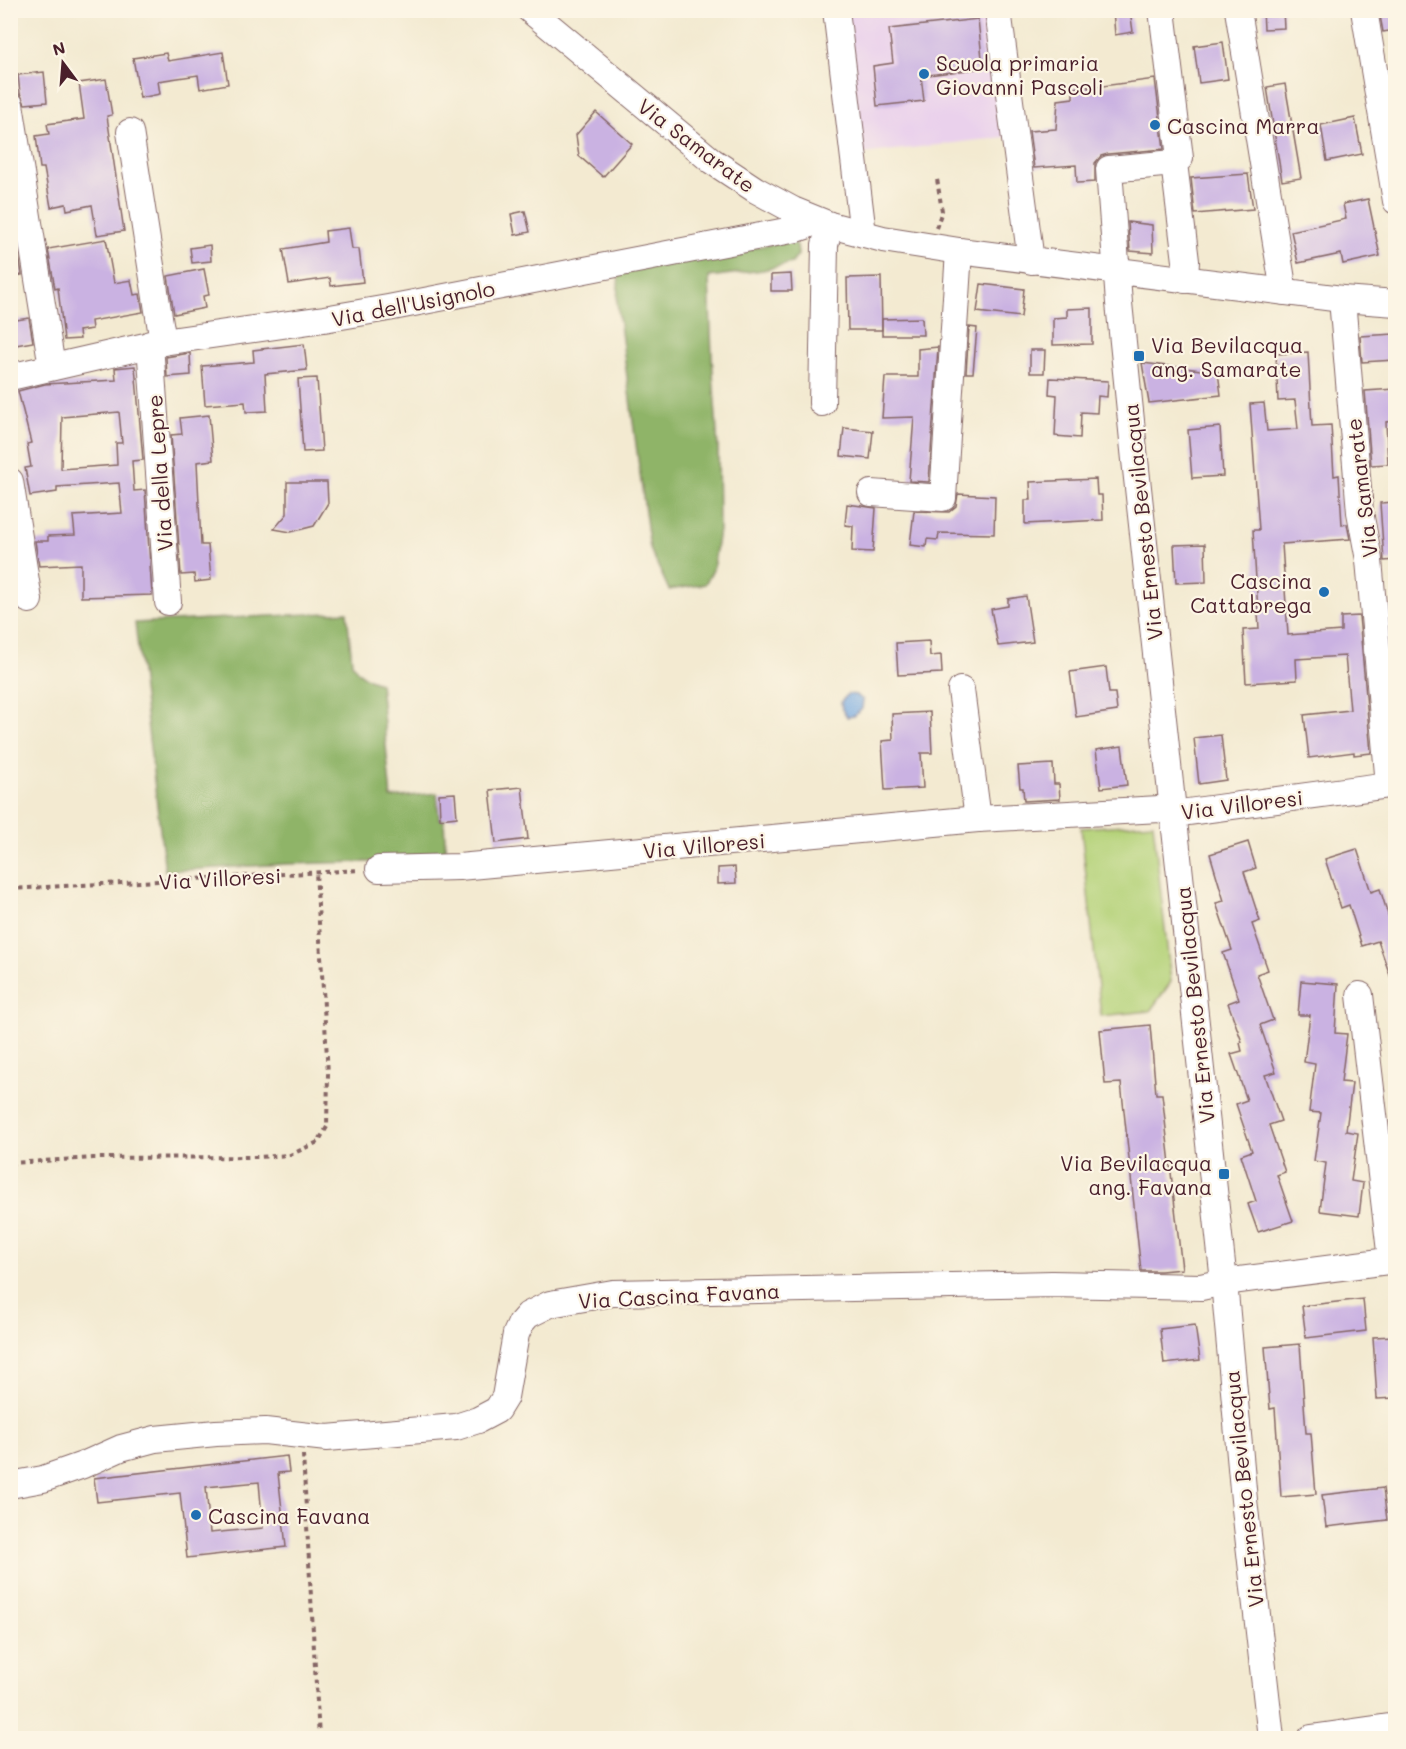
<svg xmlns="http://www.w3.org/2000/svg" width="1406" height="1749" font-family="Mali,sans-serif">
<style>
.built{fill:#ead1ec}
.green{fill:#b4d278;stroke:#7f7852;stroke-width:1.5}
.forest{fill:#8fb468;stroke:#6c6a4a;stroke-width:1.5}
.water{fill:#74a9e1;stroke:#5f6486;stroke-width:1.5}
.building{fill:#cab2e2;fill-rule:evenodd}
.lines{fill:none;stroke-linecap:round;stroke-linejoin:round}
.minor-casing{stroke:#856665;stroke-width:28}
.path{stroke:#856665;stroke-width:4;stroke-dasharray:4.5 4.5;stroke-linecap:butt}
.minor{stroke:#fff;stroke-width:26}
.poi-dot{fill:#1f6fb2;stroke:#fcf5e5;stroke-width:2}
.labels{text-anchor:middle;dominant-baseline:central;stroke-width:4.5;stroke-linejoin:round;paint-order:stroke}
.poi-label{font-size:21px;fill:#4a1f2b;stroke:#fcf5e5;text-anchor:start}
.street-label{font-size:21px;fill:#4a1f2b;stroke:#fcf5e5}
</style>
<rect width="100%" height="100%" fill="#fcf5e5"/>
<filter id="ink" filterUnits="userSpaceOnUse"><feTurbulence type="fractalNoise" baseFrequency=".0167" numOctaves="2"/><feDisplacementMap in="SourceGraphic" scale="12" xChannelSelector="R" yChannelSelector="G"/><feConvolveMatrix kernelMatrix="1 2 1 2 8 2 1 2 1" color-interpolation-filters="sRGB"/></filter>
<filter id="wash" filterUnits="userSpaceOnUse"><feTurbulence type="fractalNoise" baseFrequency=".008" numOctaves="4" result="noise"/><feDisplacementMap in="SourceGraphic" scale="24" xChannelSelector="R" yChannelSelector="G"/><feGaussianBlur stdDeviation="1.35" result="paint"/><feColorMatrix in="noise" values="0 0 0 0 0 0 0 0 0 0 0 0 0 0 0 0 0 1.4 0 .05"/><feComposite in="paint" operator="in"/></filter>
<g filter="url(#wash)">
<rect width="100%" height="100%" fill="#f3ead1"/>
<path class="built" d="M843 11H989L1005 137 861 154Z"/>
<path class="green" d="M1153 823 1171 982 1150 1011 1101 1016 1081 828Z"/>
<g class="forest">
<path d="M789 241 797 245 798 255 792 263 763 270 709 277 712 357 718 448 719 530 713 570 705 584 669 590 650 549 617 302 619 272Z"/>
<path d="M347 612 352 663C358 675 367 679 380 683L391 798 437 793 439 819 444 820 446 860 286 864 165 871 135 623Z"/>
</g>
<path class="water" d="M848 694 856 695 863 700 862 709 854 716 847 717 842 709 841 702Z"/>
<g id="blocks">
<g class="building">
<path d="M1113 10H1130L1133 32 1115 35Z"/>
<path d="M1263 10H1283L1284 28 1264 29Z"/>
<path d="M1379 10H1395V30L1383 32Z"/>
<path d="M978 19 983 68 921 76 924 101 877 106 873 66 893 63 889 29Z"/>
<path d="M1223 42 1228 79 1199 83 1194 46Z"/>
<path d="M223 52 228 84 200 89 198 75 158 81 160 94 140 98 133 58 166 53 168 61Z"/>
<path d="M44 72 47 102 25 104 20 93 18 75Z"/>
<path d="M106 79 112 115 107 116 124 231 97 235 92 205 67 210 66 204 51 207 44 168H40L36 136 49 134 47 124 84 119 79 83Z"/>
<path d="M1155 79 1164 149 1108 154 1101 156 1095 163V182L1077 183 1076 165 1034 168 1029 131 1056 129 1058 100 1073 98V88L1088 86V88Z"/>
<path d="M1285 84 1301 178 1282 181 1267 87Z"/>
<path d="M596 112 632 144 603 177 579 156 576 135Z"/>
<path d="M1355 118 1362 154 1327 161 1321 125Z"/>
<path d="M1248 174 1253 209 1195 214 1191 178Z"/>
<path d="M1368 199 1380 256 1343 264 1341 254 1298 263 1291 231 1346 219 1343 204Z"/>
<path d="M525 211 530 232 515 235 511 214Z"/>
<path d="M1128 222 1152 225 1153 253 1130 251Z"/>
<path d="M10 225H14L22 275 10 277Z"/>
<path d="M349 228 352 249H359L363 282 331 286 330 278 289 284 283 249 326 242 325 231Z"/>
<path d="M106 239 114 283 131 280 134 295 140 294 143 312 91 321 92 329 79 331 80 339 64 340 58 288 55 289 48 249Z"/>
<path d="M210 245 211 261 192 263 190 248Z"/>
<path d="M204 269 209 295 203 296 205 308 174 314 168 276Z"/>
<path d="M791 274 792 291H771V275Z"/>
<path d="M881 277 882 330H848L847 278Z"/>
<path d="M981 284 1024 289 1021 317 977 312Z"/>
<path d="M1092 308V344L1053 345V318L1067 317V309Z"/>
<path d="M29 318 33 342 10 346V321Z"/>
<path d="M922 318 923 335H882V319Z"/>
<path d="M969 327 977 328 973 373H966Z"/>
<path d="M1395 334V360L1362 362 1360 336Z"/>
<path d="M304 344 307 370 265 374 267 411 246 412 245 402 205 405 202 366 254 362 253 350Z"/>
<path d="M938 347 929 482 909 481 914 417 882 418 885 377H918V349Z"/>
<path d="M1030 350H1045L1044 373H1030Z"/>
<path d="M1308 352 1312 426 1331 425 1334 476 1339 475 1342 525 1347 524 1350 539 1282 544 1288 635 1341 631V617L1359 616 1371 753 1354 755V752L1309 758 1304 715 1350 710 1345 656 1296 659 1297 680 1246 683 1243 630 1259 629 1253 530H1259L1250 404 1264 403 1267 431 1298 429 1295 400 1278 401 1276 354Z"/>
<path d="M190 353 191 375 167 377 166 357Z"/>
<path d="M1142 363 1218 372 1221 395 1149 403Z"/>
<path d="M135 366 143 460 132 461 134 491 145 490 152 595 81 597V564L39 566 35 541H48V536L75 535 73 516 122 513 119 483 57 487V492L30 496 25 468 31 467 27 444 31 443 18 391 45 384 116 380 115 368ZM119 412 122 443H116L117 465 61 469 62 417Z"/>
<path d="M317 378 322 451 303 452 298 379Z"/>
<path d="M1050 378 1108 381 1107 397 1098 396 1097 413 1081 412 1080 438 1055 436 1057 395 1049 394Z"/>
<path d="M1395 389V421L1386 422 1388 464 1371 465 1365 391Z"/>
<path d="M209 415 213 460 197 462 201 545H208L211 580 195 582 194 574 181 575 171 435 182 434 180 418Z"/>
<path d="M1220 427 1223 476 1192 478 1188 430Z"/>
<path d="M844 428 873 431 870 459 841 456Z"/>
<path d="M1096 479 1097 495H1102L1103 520 1025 524V500H1031L1030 482Z"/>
<path d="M287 482H327L328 503 314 526 291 532 274 529 287 514Z"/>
<path d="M958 494 995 496 994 534 939 533 938 540 927 539 926 547 910 545 914 511 949 512 956 506Z"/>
<path d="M1395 502V560L1384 561 1380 503Z"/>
<path d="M847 504 876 508 873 552 852 551 853 526 845 525Z"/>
<path d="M1205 544 1206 582 1176 583 1174 545Z"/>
<path d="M1026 596 1033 642 998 646 991 609 1008 606V599Z"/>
<path d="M929 641 930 656 941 655 942 673 898 675 896 643Z"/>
<path d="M1106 667 1109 693H1115L1117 711 1076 717 1070 672Z"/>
<path d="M930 712 932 753H921L923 788 885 790 882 741 893 740 892 714Z"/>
<path d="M1221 735 1226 780 1199 784 1194 738Z"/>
<path d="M1122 746 1127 785 1101 788 1096 750Z"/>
<path d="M1053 764 1054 784H1059L1060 799 1024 801 1023 788H1020L1018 766Z"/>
<path d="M522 787 528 839 496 843 490 790Z"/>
<path d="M455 793 457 817 440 819 439 794Z"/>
<path d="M1248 842 1256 868 1244 872 1260 921 1252 924 1268 970 1257 974 1273 1020 1260 1025 1276 1072 1265 1075 1281 1121 1269 1125 1285 1172 1277 1175 1293 1221 1258 1232 1248 1204 1256 1201 1241 1155 1252 1151 1236 1104 1247 1100 1231 1054 1242 1051 1240 1043 1242 1042 1228 1003 1239 999 1223 953 1232 950 1216 903 1224 901 1210 854Z"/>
<path d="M1357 849 1371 892 1380 889 1395 937V983L1393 984 1378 941 1362 946 1349 905 1341 908 1325 859Z"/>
<path d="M735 867 736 883 718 884V868Z"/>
<path d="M1301 981 1338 984 1335 1033 1347 1034 1341 1082 1352 1083 1346 1131 1358 1133 1351 1181 1363 1183 1359 1216 1320 1211 1326 1163 1314 1161 1321 1113 1309 1112 1315 1064 1304 1062 1310 1015H1298Z"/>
<path d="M1150 1025 1156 1094H1162L1182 1269 1161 1271H1141L1121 1083 1105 1084 1100 1030Z"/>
<path d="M1363 1299 1366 1331 1306 1338 1302 1306Z"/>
<path d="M1195 1325 1200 1360 1164 1364 1160 1329Z"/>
<path d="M1395 1336V1398L1377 1399 1373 1337Z"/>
<path d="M1300 1344 1306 1433H1311L1316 1494 1281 1497 1275 1408 1270 1409 1265 1347Z"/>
<path d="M287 1456 289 1472 278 1473 286 1547 187 1558 180 1493 97 1502 94 1478ZM259 1482 263 1528 210 1533 206 1487Z"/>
<path d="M1383 1488 1387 1520 1326 1527 1322 1495Z"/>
</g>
</g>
</g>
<g filter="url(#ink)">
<use href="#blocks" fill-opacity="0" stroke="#856665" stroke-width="1.5"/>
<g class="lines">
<defs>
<g id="minor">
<path d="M530 10 712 161 756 190 793 210 830 225 883 239 959 251 1342 299 1396 303"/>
<path d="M836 10 863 234"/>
<path d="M998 10 1031 261"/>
<path d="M1162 10 1180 158 1174 163 1186 261 1185 280"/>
<path d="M1238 10 1284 292"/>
<path d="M1364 10 1396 201"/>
<path d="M10 104 52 367"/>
<path d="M130 132 163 342"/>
<path d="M1174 163 1109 169 1119 303 1135 460 1224 1282 1244 1500 1271 1738"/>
<path d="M1342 299 1360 512 1369 560 1389 785"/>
<path d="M150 344 168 602"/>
<path d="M10 377 163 342 324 319 388 308 797 229 806 226 813 219"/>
<path d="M822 403 825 245 830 225"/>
<path d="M10 481 29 600"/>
<path d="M871 493 943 498 959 251"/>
<path d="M961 690 978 819"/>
<path d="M379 869 459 867 978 819 1160 809 1173 814 1396 784"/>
<path d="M1360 995 1391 1260"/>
<path d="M10 1485 43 1479 83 1465 121 1448 155 1439 216 1433 265 1431 327 1438 456 1427 478 1420 497 1410 505 1397 516 1334 521 1323 528 1315 550 1304 613 1293 1052 1284 1201 1287 1224 1282 1396 1260"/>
<path d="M1311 1738 1396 1726"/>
</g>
</defs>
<use href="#minor" class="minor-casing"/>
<g class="path">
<path d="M936 228 942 211 937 179"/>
<path d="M10 889 360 870"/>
<path d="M10 1163 93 1158 259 1157 290 1155 318 1142 327 1127 328 1074 316 872"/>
<path d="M303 1455 319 1738"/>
</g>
<use href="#minor" class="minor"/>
</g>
</g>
<g class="poi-dot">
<circle cx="924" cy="74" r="6"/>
<circle cx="1155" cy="125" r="6"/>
<rect x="1133" y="350" width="12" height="12" rx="3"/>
<circle cx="1324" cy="592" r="6"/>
<rect x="1218" y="1168" width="12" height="12" rx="3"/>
<circle cx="196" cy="1515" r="6"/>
</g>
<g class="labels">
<g class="poi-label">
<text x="936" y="62">Scuola primaria<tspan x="936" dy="24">Giovanni Pascoli</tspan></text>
<text x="1167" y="125">Cascina Marra</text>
<text x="1151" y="344">Via Bevilacqua<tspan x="1151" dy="24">ang. Samarate</tspan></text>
<text x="1312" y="580" text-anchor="end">Cascina<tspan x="1312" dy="24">Cattabrega</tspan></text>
<text x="1212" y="1162" text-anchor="end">Via Bevilacqua<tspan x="1212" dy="24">ang. Favana</tspan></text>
<text x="208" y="1515">Cascina Favana</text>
</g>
<g class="street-label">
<text transform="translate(697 145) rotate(37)">Via Samarate</text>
<text transform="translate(413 303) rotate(-11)">Via dell'Usignolo</text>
<text transform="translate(159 473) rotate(-94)">Via della Lepre</text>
<text transform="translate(1361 488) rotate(-97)">Via Samarate</text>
<text transform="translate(1142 522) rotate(-96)">Via Ernesto Bevilacqua</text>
<text transform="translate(1242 804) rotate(-7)">Via Villoresi</text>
<text transform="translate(704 845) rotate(-5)">Via Villoresi</text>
<text transform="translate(220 878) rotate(-3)">Via Villoresi</text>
<text transform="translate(1194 1005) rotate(-96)">Via Ernesto Bevilacqua</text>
<text transform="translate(679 1295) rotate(-3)">Via Cascina Favana</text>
<text transform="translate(1243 1489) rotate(-96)">Via Ernesto Bevilacqua</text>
</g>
</g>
<rect width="1406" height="1749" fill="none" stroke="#fcf5e5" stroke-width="36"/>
<g transform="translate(63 63) rotate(344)" stroke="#fcf5e5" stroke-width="4.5" paint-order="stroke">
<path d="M0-4.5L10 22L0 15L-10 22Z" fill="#4a1f2b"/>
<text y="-9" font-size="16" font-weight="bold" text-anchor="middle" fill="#4a1f2b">N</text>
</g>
</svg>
